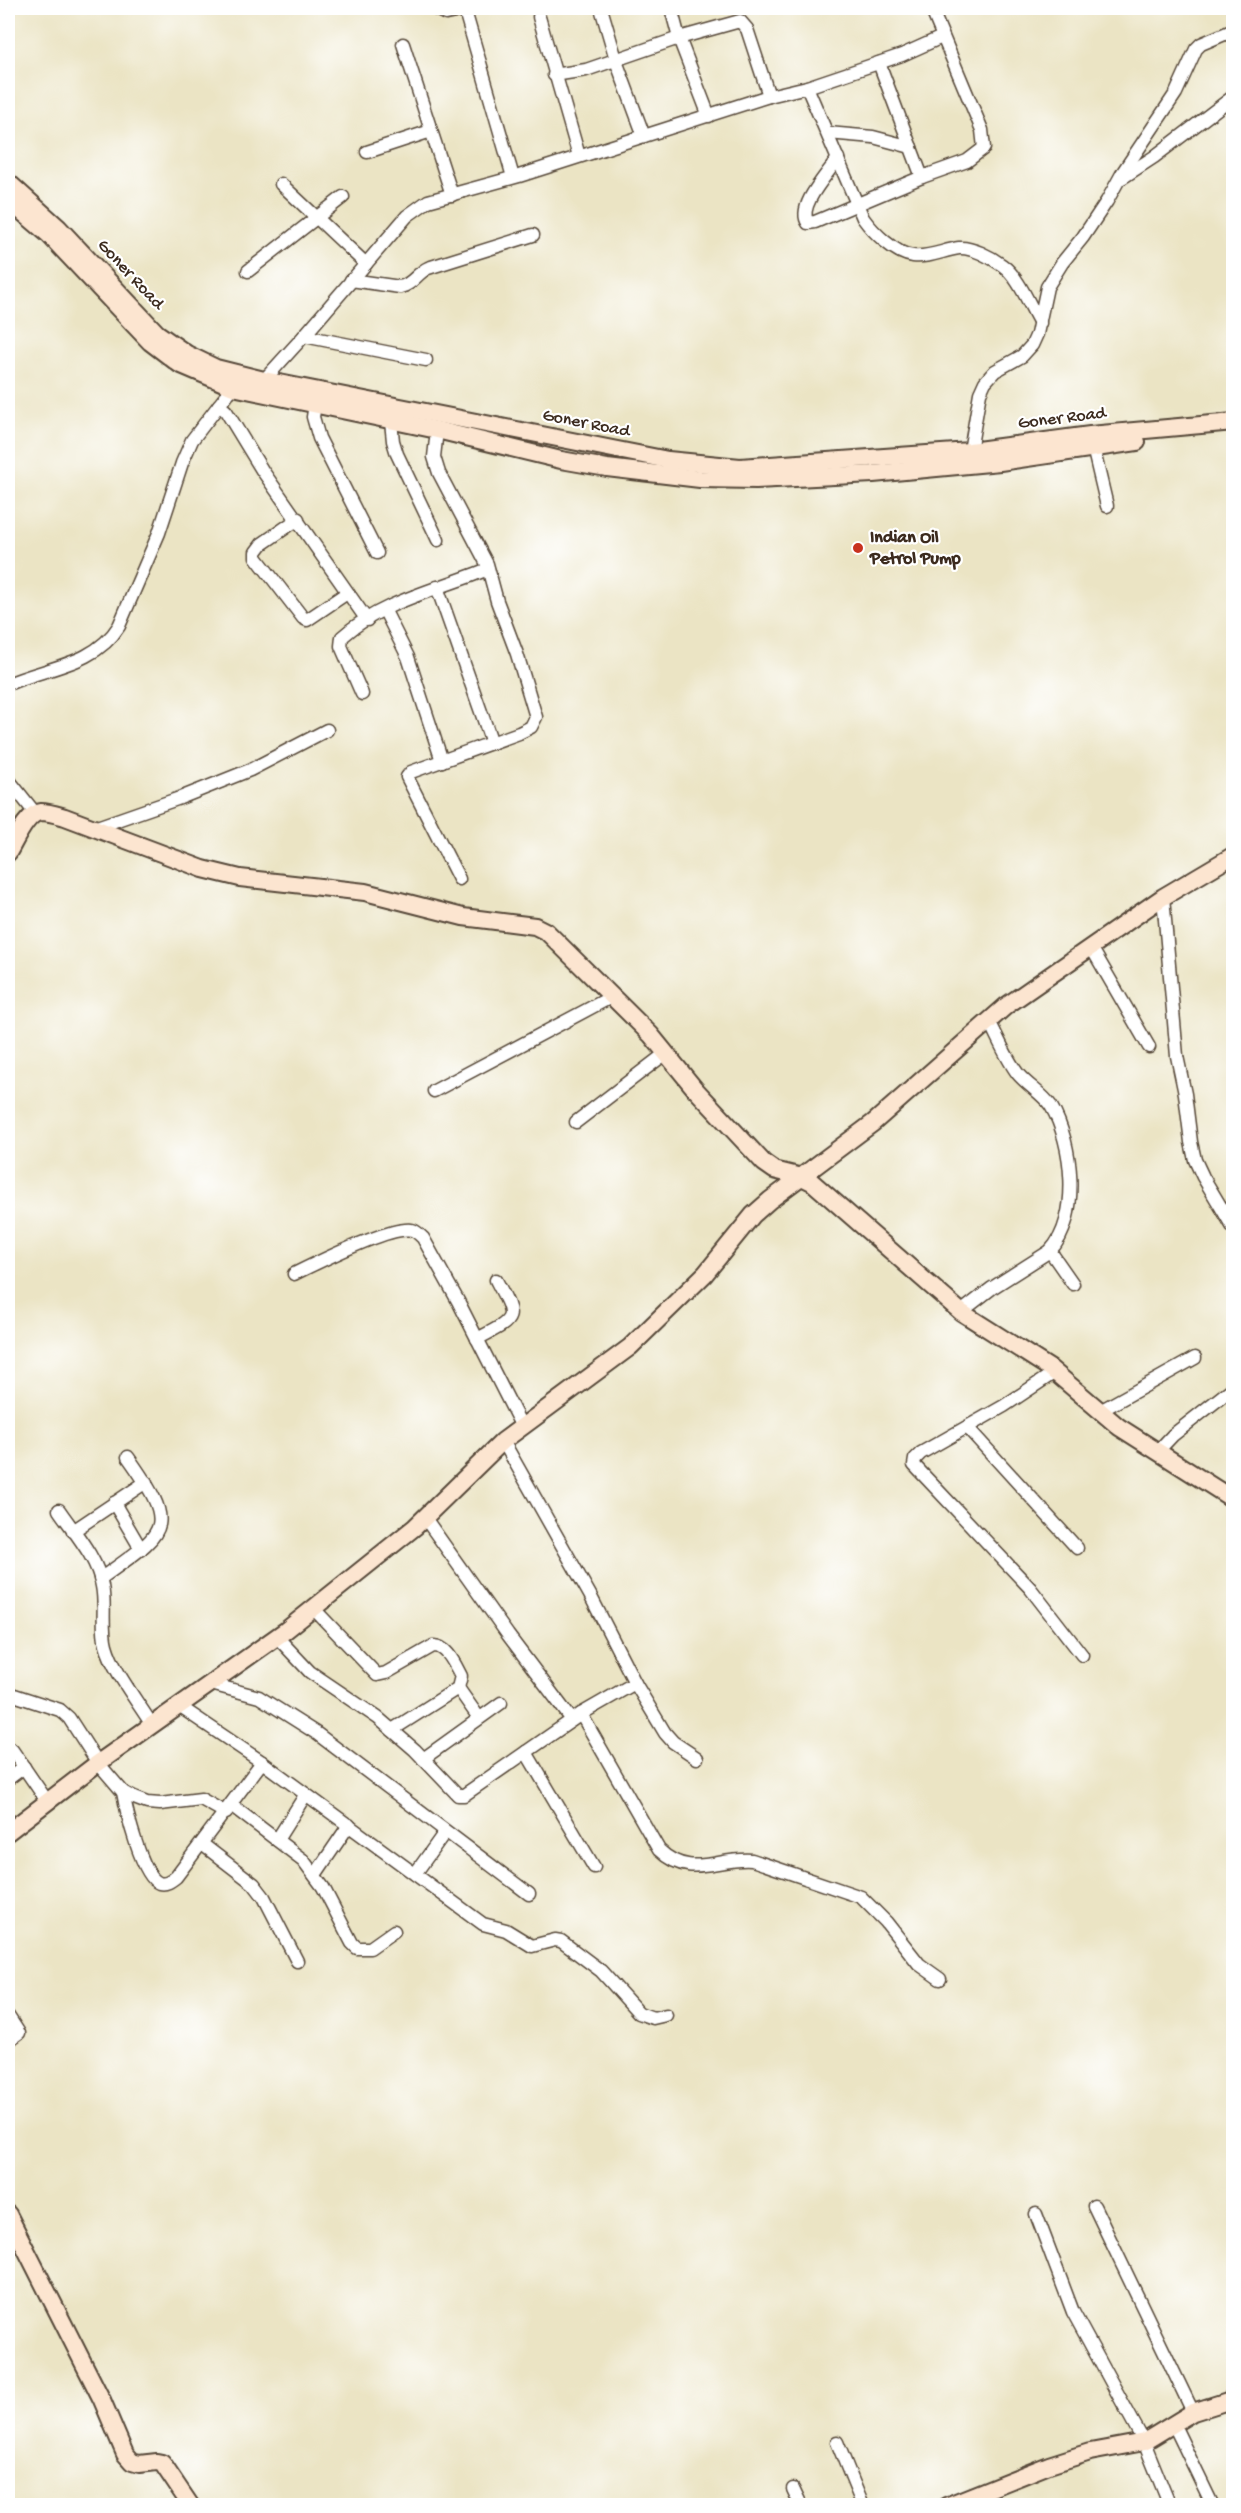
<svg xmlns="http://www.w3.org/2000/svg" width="1241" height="2513" font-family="'Gochi Hand',sans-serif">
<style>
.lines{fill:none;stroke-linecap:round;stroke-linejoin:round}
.street-casing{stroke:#554637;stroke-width:15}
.secondary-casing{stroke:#554637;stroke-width:20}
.street{stroke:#fff;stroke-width:12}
.secondary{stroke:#fce5d0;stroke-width:16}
.poi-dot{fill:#c8321e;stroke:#fff;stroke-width:2}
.labels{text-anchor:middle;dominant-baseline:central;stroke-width:4.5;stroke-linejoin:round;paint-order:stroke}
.street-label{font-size:18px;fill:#3b2a1e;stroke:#fff}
.poi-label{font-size:18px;font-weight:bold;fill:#3b2a1e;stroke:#fff;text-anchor:start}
</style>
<rect width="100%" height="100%" fill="#fff"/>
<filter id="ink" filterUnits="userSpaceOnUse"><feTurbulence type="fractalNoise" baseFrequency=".0167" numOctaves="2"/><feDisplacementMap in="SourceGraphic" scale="12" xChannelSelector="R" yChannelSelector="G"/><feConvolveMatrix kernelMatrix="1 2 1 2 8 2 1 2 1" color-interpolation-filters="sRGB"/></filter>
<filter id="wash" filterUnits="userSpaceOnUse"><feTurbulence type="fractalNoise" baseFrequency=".008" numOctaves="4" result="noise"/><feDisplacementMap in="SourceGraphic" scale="24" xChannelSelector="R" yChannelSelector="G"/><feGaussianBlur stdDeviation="1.35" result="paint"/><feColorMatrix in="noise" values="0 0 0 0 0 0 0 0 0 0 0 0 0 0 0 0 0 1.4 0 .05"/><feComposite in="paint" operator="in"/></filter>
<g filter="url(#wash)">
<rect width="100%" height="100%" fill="#ebe4c4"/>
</g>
<g filter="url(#ink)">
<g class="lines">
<defs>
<g id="street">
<path d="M434 8 446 14 474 8"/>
<path d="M601 8 618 66 644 136"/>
<path d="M671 8 679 38 709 116"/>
<path d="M465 11 513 177"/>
<path d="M539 17 579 156"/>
<path d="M403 44 452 195"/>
<path d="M879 63 922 177"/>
<path d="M554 75 586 70 679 38 740 21 747 29 769 96"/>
<path d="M807 87 902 55 942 37"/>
<path d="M828 133 873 137 911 147"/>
<path d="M367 152 431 131"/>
<path d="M838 158C829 173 796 206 808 223L815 222 922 177 967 161 984 148 982 130 931 8"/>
<path d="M1122 178 1154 157 1234 96"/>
<path d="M281 184 366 264"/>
<path d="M248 271 343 197"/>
<path d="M351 280 400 287C412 285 417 273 428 268L533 235"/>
<path d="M304 336 426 360"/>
<path d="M264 380 304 336 407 216 428 201 519 176 769 96 807 87 863 218C873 232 895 254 913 256 929 258 944 250 959 248 972 247 991 257 1002 265 1019 277 1029 305 1040 323"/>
<path d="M315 404 313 417 319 438 377 553"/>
<path d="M219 405 226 411 262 470 367 620"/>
<path d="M390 412 393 441 397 454 438 540"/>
<path d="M437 430 434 457 439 473 487 564 497 601 517 654 536 717 531 727 519 733 411 772 407 777 459 879"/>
<path d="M1092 443 1107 506"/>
<path d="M970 451 980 393 985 382 995 371 1022 356 1032 345 1037 334 1047 287 1062 263 1083 237 1107 201 1123 172 1176 93 1196 49 1201 44 1234 30"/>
<path d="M298 519 262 544 256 552V557L303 618 307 620 347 593"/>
<path d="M437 587 492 743"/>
<path d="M385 611 408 657 442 761"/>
<path d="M8 684C47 667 95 665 119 626L159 533 182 463 192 440 233 387"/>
<path d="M362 694 341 646 342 637C382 601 440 589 488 569"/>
<path d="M8 779 35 813"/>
<path d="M94 828 180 798 250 770 327 730"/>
<path d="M1163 897 1177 1056 1185 1094 1191 1142 1195 1160 1203 1177 1234 1229"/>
<path d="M1091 947 1149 1047"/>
<path d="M434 1091 613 996"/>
<path d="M576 1122 666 1053"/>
<path d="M1050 1251 1073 1284"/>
<path d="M294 1274C314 1264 392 1225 412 1230 417 1231 419 1235 423 1238L458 1301 522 1427"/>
<path d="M961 1312 992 1288 1050 1251C1081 1218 1073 1143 1051 1106 1042 1093 1028 1086 1018 1074 1006 1058 998 1038 989 1021"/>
<path d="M477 1339C517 1318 517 1320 496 1280"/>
<path d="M1055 1372 1004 1406 921 1453 915 1459 914 1465 1030 1588 1082 1655"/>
<path d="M1100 1411 1195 1358"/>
<path d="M967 1427 1077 1548"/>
<path d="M503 1441 590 1595 635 1683 665 1733 673 1742 697 1758"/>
<path d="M1157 1452 1173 1435 1234 1387"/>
<path d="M114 1503 141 1549"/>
<path d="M59 1510C74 1532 98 1559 102 1586 106 1605 101 1626 106 1645 113 1671 138 1702 152 1725"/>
<path d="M425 1518 508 1635 572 1720"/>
<path d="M73 1531 146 1482"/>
<path d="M100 1579C166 1531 180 1530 128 1457"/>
<path d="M313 1608 377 1675 386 1673 433 1646C447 1645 455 1665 461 1676L458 1688 392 1730"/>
<path d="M277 1637 310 1672 378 1718 415 1750 458 1795H464L581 1714 635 1683"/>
<path d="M211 1684 259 1697 316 1733 529 1894"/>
<path d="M458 1688 479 1718"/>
<path d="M8 1693 60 1710 69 1718 98 1763 123 1792 134 1798 147 1803 160 1804 201 1799 226 1813"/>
<path d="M179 1706 262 1762 483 1924 506 1930 532 1946 555 1940 561 1941 601 1971 639 2013 653 2018 666 2015"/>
<path d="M581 1714 659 1850C690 1880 717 1857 752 1860L861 1897 886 1922 919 1964 940 1979"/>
<path d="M8 1748 12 1750 47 1801"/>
<path d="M526 1752 594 1867"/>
<path d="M423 1759 501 1703"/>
<path d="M8 1779 24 1767"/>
<path d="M123 1792C126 1810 142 1877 159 1883 166 1885 171 1881 176 1877L262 1762"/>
<path d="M231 1805 303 1860 323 1887 352 1943 357 1948H370L394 1931"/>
<path d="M277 1840 306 1794"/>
<path d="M202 1844 254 1884 264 1897 297 1961"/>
<path d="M415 1874 445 1832"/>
<path d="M315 1875 349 1825"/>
<path d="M8 2016 19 2033 8 2041"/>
<path d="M1094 2206 1193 2412"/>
<path d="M1036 2214 1073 2312 1144 2442 1170 2506"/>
<path d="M8 2240 18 2235"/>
<path d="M1173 2423 1213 2506"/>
<path d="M837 2442 863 2506"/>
<path d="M793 2489 801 2506"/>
</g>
<g id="secondary">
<path d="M8 182 59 228 157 333 187 354 216 368 264 380 668 460 740 467 970 451 1090 435 1234 422"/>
<path d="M8 200 49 235 150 342 179 364 233 387 437 430 561 460 607 468 700 479 756 480 873 474 1000 462 1137 442"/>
<path d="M8 853C15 842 26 813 41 812 49 812 58 815 65 817L203 869 240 878 365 892 463 917 535 926 547 932 651 1035 695 1089 764 1163 774 1170 802 1177 812 1182 961 1312 1051 1369 1119 1427 1234 1500"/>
<path d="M8 1832 94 1766 285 1631 415 1527 503 1441 630 1347 705 1274 753 1215 770 1200 873 1123 1006 1006 1163 897 1234 855"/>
<path d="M8 2214 102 2400 125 2454 132 2462 139 2464 157 2462 162 2463 191 2506"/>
<path d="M946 2506 1049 2465 1090 2452 1144 2442 1193 2412 1234 2399"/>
</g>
</defs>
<use href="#street" class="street-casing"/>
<use href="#secondary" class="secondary-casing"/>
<use href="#street" class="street"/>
<use href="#secondary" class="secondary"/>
</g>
</g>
<circle class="poi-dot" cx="858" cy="548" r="6"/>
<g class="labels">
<g class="street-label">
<text transform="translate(130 275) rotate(47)">Goner Road</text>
<text transform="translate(1062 419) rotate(-7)">Goner Road</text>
<text transform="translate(586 424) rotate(11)">Goner Road</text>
</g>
<g class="poi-label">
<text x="870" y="538">Indian Oil<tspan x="870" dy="21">Petrol Pump</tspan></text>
</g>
</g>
<rect width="1241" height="2513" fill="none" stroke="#fff" stroke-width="30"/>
</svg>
